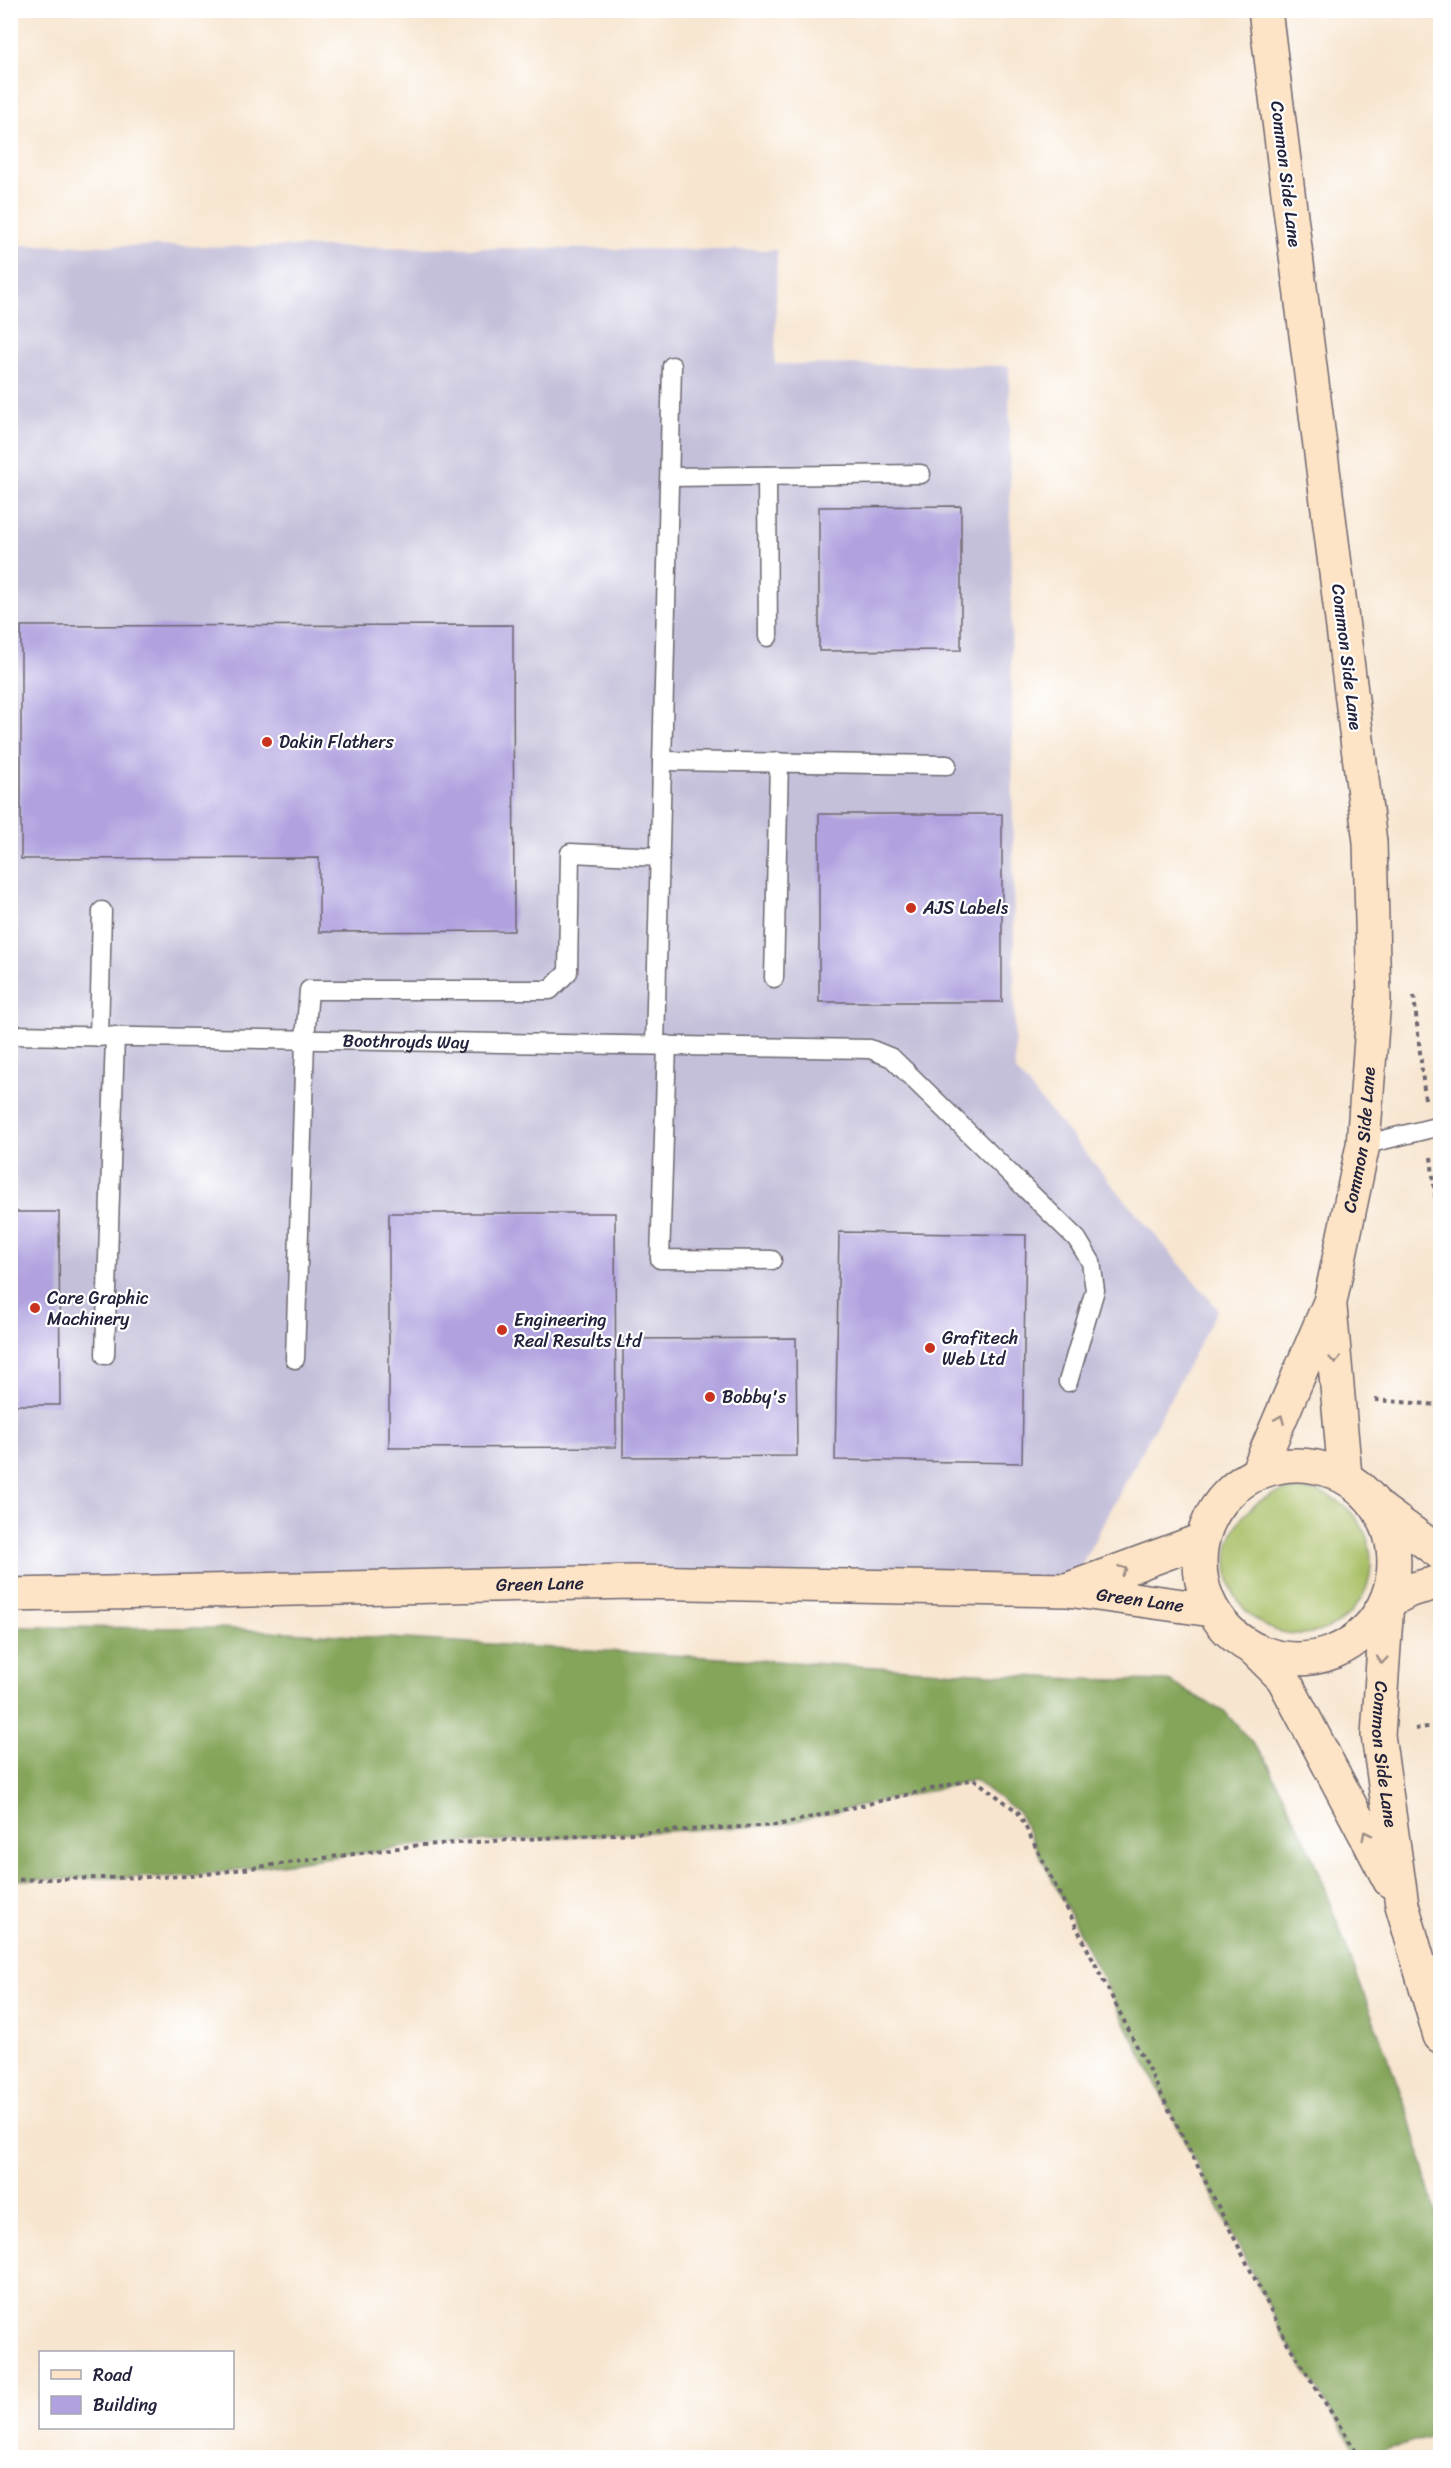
<svg xmlns="http://www.w3.org/2000/svg" width="1451" height="2468" font-family="Sriracha,sans-serif">
<style>
.industrial{fill:#c5c0da}
.green{fill:#a7be64;stroke:#647050;stroke-width:1.5}
.forest{fill:#85a55a;stroke:#54644a;stroke-width:1.5}
.building{fill:#b1a2df}
.lines{fill:none;stroke-linecap:round;stroke-linejoin:round}
.lane-casing{stroke:#6d666f;stroke-width:21}
.secondary-casing{stroke:#6d666f;stroke-width:36}
.path{stroke:#6d666f;stroke-width:4;stroke-dasharray:4.5 4.5;stroke-linecap:butt}
.lane{stroke:#fff;stroke-width:18}
.secondary{stroke:#fee4c6;stroke-width:33}
.oneway{stroke:#9b8d87}
.poi-dot{fill:#c8321e;stroke:#fff;stroke-width:2}
.labels{text-anchor:middle;dominant-baseline:central;stroke-width:4.5;stroke-linejoin:round;paint-order:stroke}
.street-label{font-size:18px;fill:#22223b;stroke:#fff}
.poi-label{font-size:18px;fill:#22223b;stroke:#fff;text-anchor:start}
</style>
<rect width="100%" height="100%" fill="#fff"/>
<filter id="ink" filterUnits="userSpaceOnUse"><feTurbulence type="fractalNoise" baseFrequency=".0167" numOctaves="2"/><feDisplacementMap in="SourceGraphic" scale="12" xChannelSelector="R" yChannelSelector="G"/><feConvolveMatrix kernelMatrix="1 2 1 2 8 2 1 2 1" color-interpolation-filters="sRGB"/></filter>
<filter id="wash" filterUnits="userSpaceOnUse"><feTurbulence type="fractalNoise" baseFrequency=".008" numOctaves="4" result="noise"/><feDisplacementMap in="SourceGraphic" scale="24" xChannelSelector="R" yChannelSelector="G"/><feGaussianBlur stdDeviation="1.35" result="paint"/><feColorMatrix in="noise" values="0 0 0 0 0 0 0 0 0 0 0 0 0 0 0 0 0 1.4 0 .05"/><feComposite in="paint" operator="in"/></filter>
<g filter="url(#wash)">
<rect width="100%" height="100%" fill="#f7e5cf"/>
<path class="industrial" d="M10 245 777 250 775 364 1009 366 1015 1070 1218 1309 1068 1590 11 1595Z"/>
<circle class="green" cx="1299" cy="1562" r="72"/>
<path class="forest" d="M11 1627 219 1628 1076 1679 1169 1681 1226 1713 1265 1758 1310 1850 1409 2115 1440 2228V2435L1360 2457 1287 2342 1018 1812 974 1780 778 1825 420 1845 192 1876 11 1880Z"/>
<g id="blocks">
<g class="building">
<path d="M961 506V650L819 651V507Z"/>
<path d="M513 625 514 931 319 932V858L21 859V626Z"/>
<rect x="819" y="814" width="183" height="188"/>
<path d="M10 1212H59L60 1405H10Z"/>
<path d="M389 1213H615L616 1447 389 1448Z"/>
<path d="M839 1232 1026 1235 1022 1463 835 1460Z"/>
<path d="M796 1338 797 1456 623 1457V1339Z"/>
</g>
</g>
</g>
<g filter="url(#ink)">
<use href="#blocks" fill-opacity="0" stroke="#6d666f" stroke-width="1.5"/>
<g class="lines">
<defs>
<g id="lane">
<path d="M767 476 768 637"/>
<path d="M670 477 921 474"/>
<path d="M662 761 947 765"/>
<path d="M774 978 779 762"/>
<path id="s1" d="M10 1035 870 1049 892 1058 1077 1239 1091 1262 1095 1290 1068 1382"/>
<path d="M99 1037 102 911"/>
<path d="M655 1045 672 366"/>
<path d="M667 1045 660 1259 772 1260"/>
<path d="M1363 1145 1440 1126"/>
<path d="M105 1355 115 1036"/>
<path d="M295 1359 305 1040 309 990H550L568 972 570 853 660 857"/>
</g>
<g id="secondary">
<path d="M1330 1307 1345 1476"/>
<circle cx="1297" cy="1562" r="97"/>
<path id="s2" d="M1257 1473 1330 1302 1363 1145 1374 999 1370 842 1265 10"/>
<path d="M1380 1509 1440 1553"/>
<path id="s3" d="M1440 1582 1410 1590 1387 1602 1378 1735 1402 1905 1440 2036"/>
<path d="M1072 1588 1202 1540"/>
<path id="s4" d="M10 1595 634 1582 1068 1590 1212 1610"/>
<path d="M1256 1651 1283 1678 1390 1881"/>
</g>
</defs>
<use href="#lane" class="lane-casing"/>
<use href="#secondary" class="secondary-casing"/>
<g class="path">
<path d="M1414 996 1425 1099"/>
<path d="M1431 1157 1440 1240"/>
<path d="M1375 1400 1440 1405"/>
<path d="M1415 1729 1440 1725"/>
<path d="M10 1880 192 1876 420 1845 778 1825 974 1779 1018 1812 1287 2342 1360 2458"/>
</g>
<use href="#lane" class="lane"/>
<use href="#secondary" class="secondary"/>
</g>
<defs><path id="oneway-chevron" d="M-2-3.5L2.5 0L-2 3.5" fill="none" stroke-width="1.6" stroke-linecap="round" stroke-linejoin="round" transform="scale(1.5)"/></defs>
<g class="oneway">
<use href="#oneway-chevron" transform="translate(1335 1360) rotate(85)"/>
<use href="#oneway-chevron" transform="translate(1280 1419) rotate(-67)"/>
<use href="#oneway-chevron" transform="translate(1123 1570) rotate(-20)"/>
<use href="#oneway-chevron" transform="translate(1382 1660) rotate(95)"/>
<use href="#oneway-chevron" transform="translate(1366 1835) rotate(-117)"/>
</g>
</g>
<g class="poi-dot">
<circle cx="267" cy="742" r="6"/>
<circle cx="911" cy="908" r="6"/>
<circle cx="35" cy="1308" r="6"/>
<circle cx="502" cy="1330" r="6"/>
<circle cx="930" cy="1348" r="6"/>
<circle cx="710" cy="1397" r="6"/>
</g>
<g class="labels">
<g class="street-label">
<text transform="translate(1286 174) rotate(83)">Common Side Lane</text>
<text transform="translate(1347 657) rotate(83)">Common Side Lane</text>
<text stroke="none"><textPath href="#s1" startOffset="396">Boothroyds Way</textPath></text>
<text stroke="none"><textPath href="#s2" startOffset="351">Common Side Lane</textPath></text>
<text stroke="none"><textPath href="#s4" startOffset="530">Green Lane</textPath></text>
<text stroke="none"><textPath href="#s4" startOffset="1131">Green Lane</textPath></text>
<text stroke="none"><textPath href="#s3" startOffset="210">Common Side Lane</textPath></text>
</g>
<g class="poi-label">
<text x="279" y="742">Dakin Flathers</text>
<text x="923" y="908">AJS Labels</text>
<text x="47" y="1298">Care Graphic<tspan x="47" dy="21">Machinery</tspan></text>
<text x="514" y="1320">Engineering<tspan x="514" dy="21">Real Results Ltd</tspan></text>
<text x="942" y="1338">Grafitech<tspan x="942" dy="21">Web Ltd</tspan></text>
<text x="722" y="1397">Bobby's</text>
</g>
</g>
<rect width="1451" height="2468" fill="none" stroke="#fff" stroke-width="36"/>
<rect x="39" y="2351" width="195" height="78" fill="#ffffff" stroke="#a7a7b1" stroke-width="1.5"/>
<rect x="51" y="2370" width="30" height="9" fill="#fee4c6" stroke="#a7a7b1" stroke-width="1.5"/>
<text x="93" y="2381" font-size="18" fill="#22223b">Road</text>
<rect x="51" y="2396" width="30" height="18" fill="#b1a2df" stroke="#a7a7b1" stroke-width="1.5"/>
<text x="93" y="2411" font-size="18" fill="#22223b">Building</text>
</svg>
